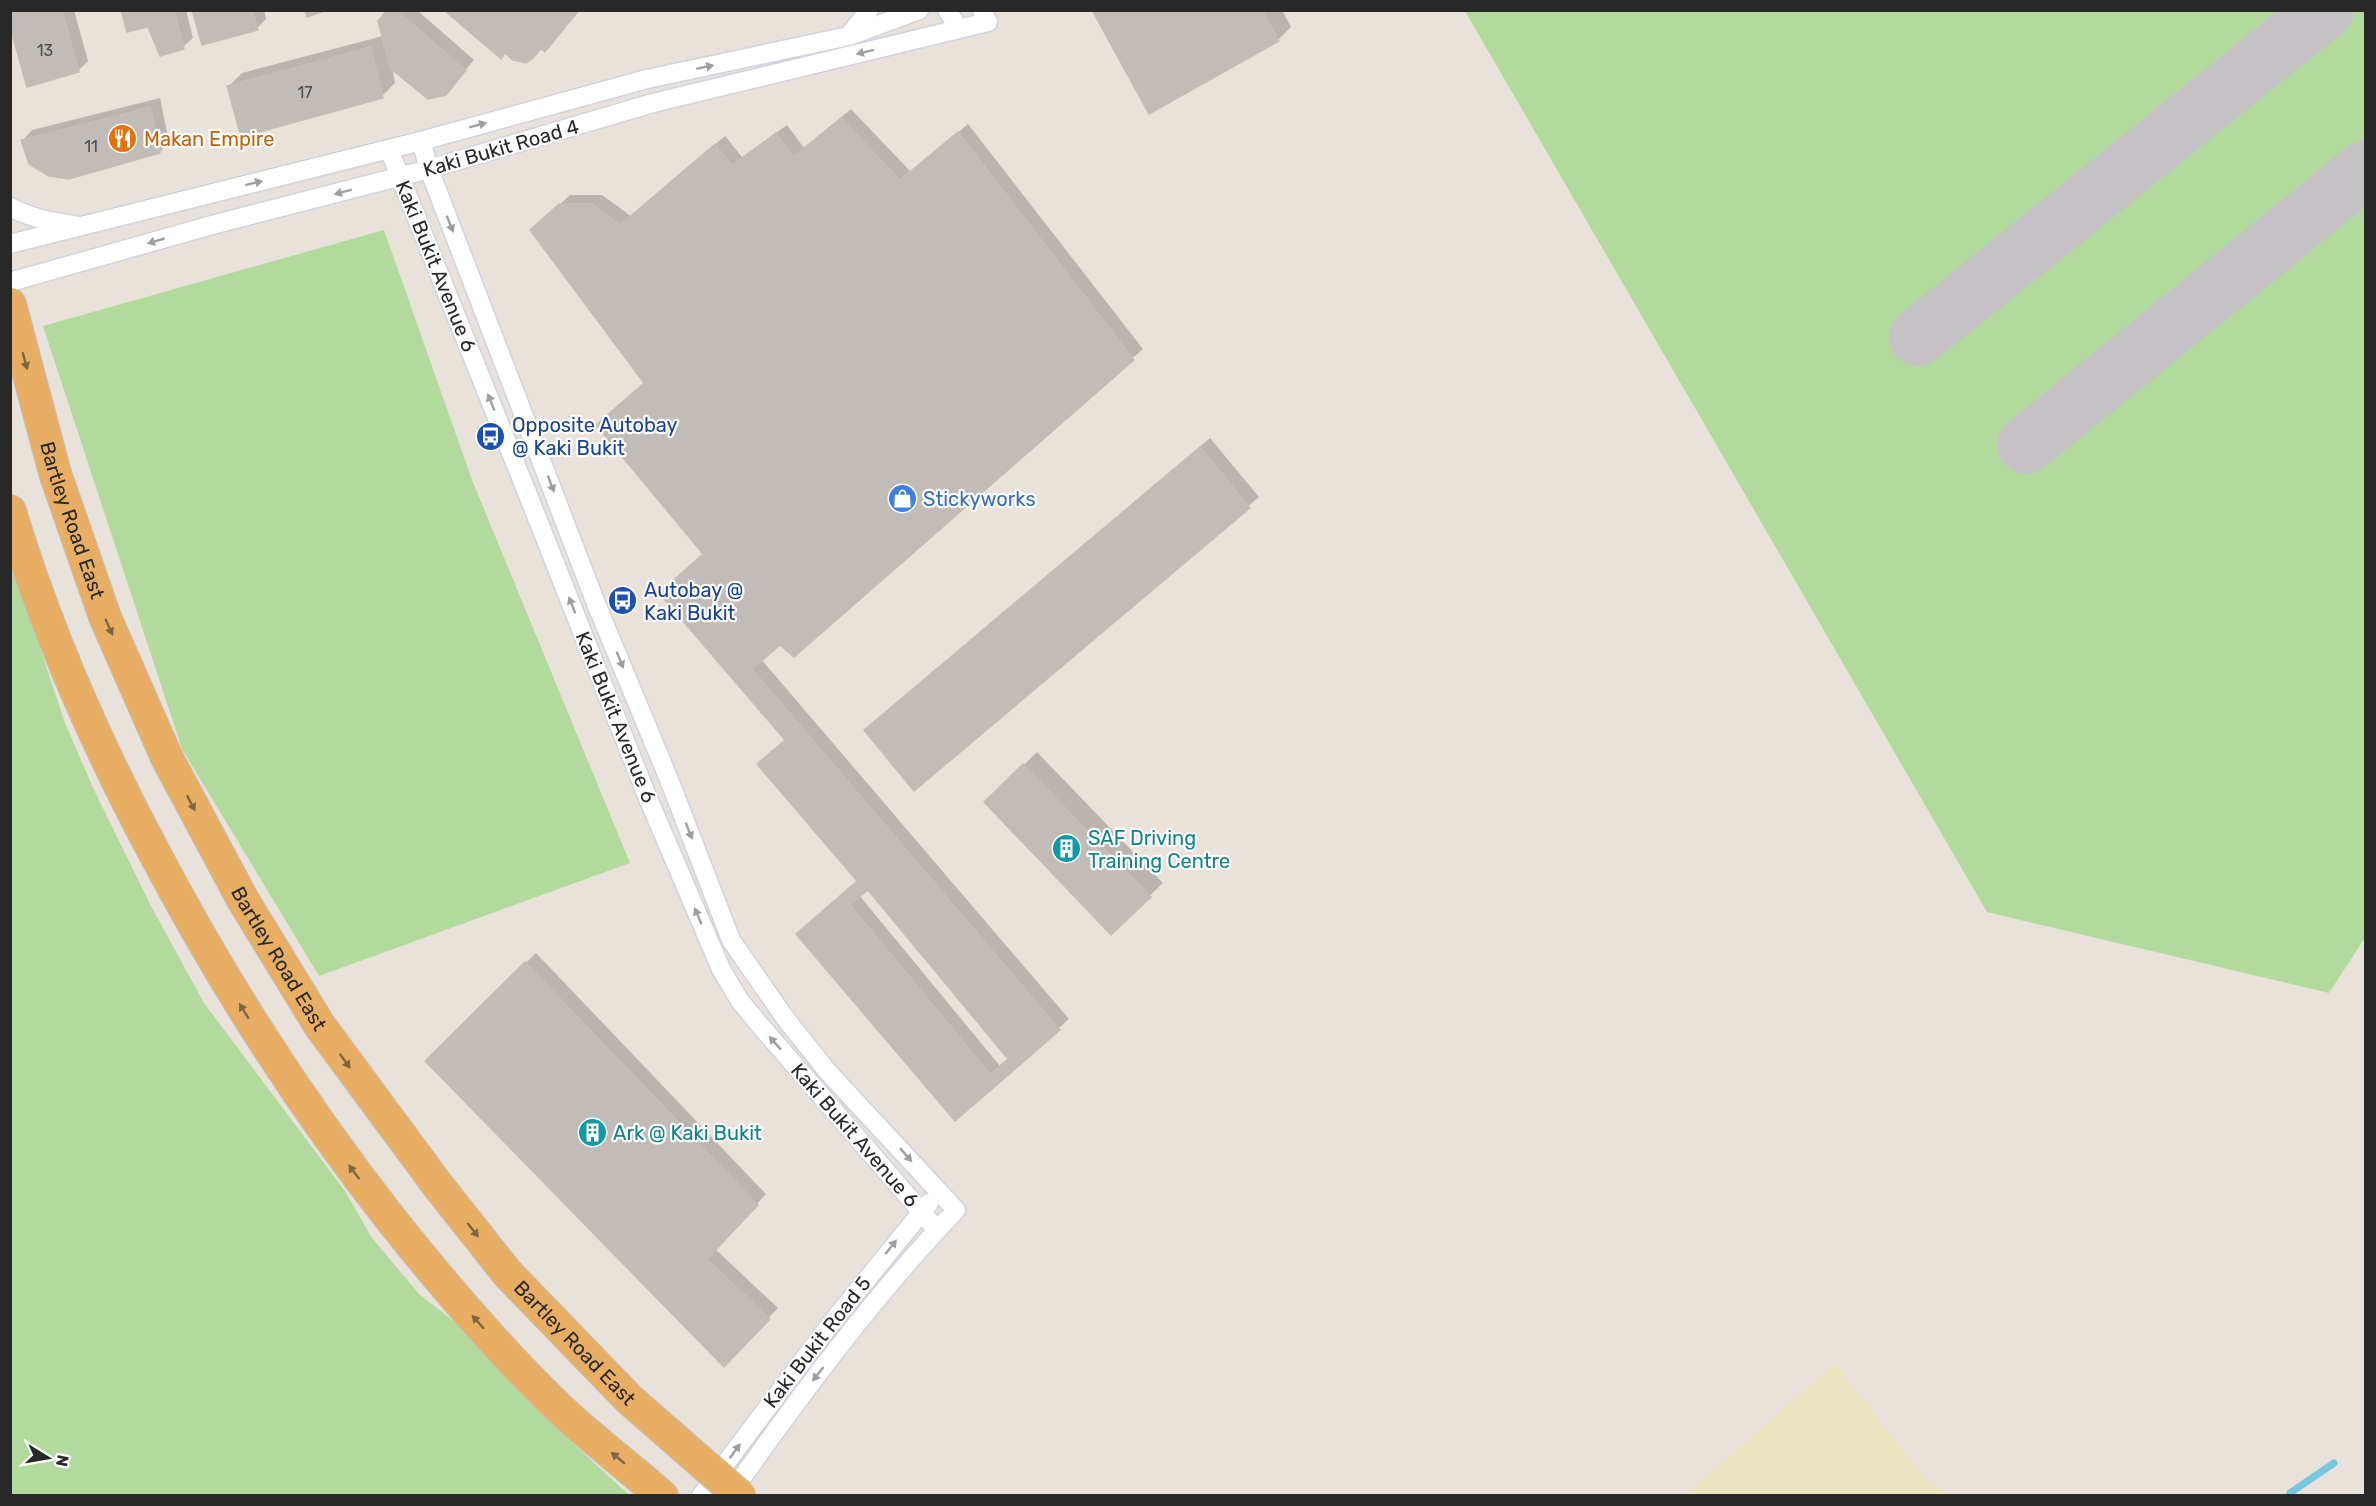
<svg xmlns="http://www.w3.org/2000/svg" width="2376" height="1506" font-family="Rubik,sans-serif">
<style>
.green{fill:#b2da9c}
.sand{fill:#ebe4c0}
.shadow{fill:#0003;fill-rule:evenodd}
.lines{fill:none;stroke-linecap:round;stroke-linejoin:round}
.stream{stroke:#77c7e1;stroke-width:7}
.taxiway{stroke:#c4c2c5;stroke-width:58}
.building{fill:#c1bcb7;stroke:#c4beb4;stroke-width:1.5;fill-rule:evenodd}
.minor-casing{stroke:#d0d3df;stroke-width:21}
.trunk-casing{stroke:#c3c3c3;stroke-width:34}
.minor{stroke:#fff;stroke-width:18}
.trunk{stroke:#e8af64;stroke-width:32}
.trunk-bridge-casing{stroke:#c3c3c3;stroke-width:34;stroke-linecap:butt}
.trunk-bridge{stroke:#e8af64;stroke-width:32}
.oneway{fill:#9e9e9e}
.oneway2{fill:#7e6543}
.labels{text-anchor:middle;dominant-baseline:central;stroke-width:4.5;stroke-linejoin:round;paint-order:stroke}
.number-label{font-size:16px;fill:#4e4d4c}
.food-label{font-size:20px;fill:#c56008;stroke:#fff;text-anchor:start}
.street-label{font-size:20px;fill:#282828;stroke:#fff}
.transit-label{font-size:20px;fill:#164399;stroke:#fff;text-anchor:start}
.shop-label{font-size:20px;fill:#366cbe;stroke:#fff;text-anchor:start}
.culture-label{font-size:20px;fill:#0d838f;stroke:#fff;text-anchor:start}
</style>
<rect width="100%" height="100%" fill="#e9e2da"/>
<g class="green">
<path d="M1465 11H2365L2366 936 2329 993 1987 912Z"/>
<path d="M384 230 472 480 630 863 319 976 182 749 43 326Z"/>
<path d="M10 557 65 723 94 790 151 906 204 1003 345 1191 372 1238 419 1294 460 1326 550 1422 629 1495H11Z"/>
</g>
<path class="sand" d="M1835 1364 1928 1482 1954 1495H1685Z"/>
<g class="shadow">
<path d="M10 10H74L88 61 78 71Z"/>
<path d="M123 10H186L193 38 183 47Z"/>
<path d="M193 10H264L266 19 257 28Z"/>
<path d="M389 10H417L474 60 445 94 392 67 395 83 382 96 229 86 242 73 383 36Z"/>
<path d="M447 10H580L545 50Z"/>
<path d="M1093 10H1282L1291 27 1278 40Z"/>
<path d="M160 98 169 142 160 152 23 140 32 130Z"/>
<path d="M851 109 911 172 968 124 1143 349 794 655 780 643 761 659 1069 1019 956 1119 798 934 859 880 786 740 661 593 704 553 645 382 542 221 570 195H602L631 216 725 136 742 157 787 125 804 148ZM868 888 1009 1058 1000 1066 859 895Z"/>
<path d="M1210 438 1259 497 915 789 866 730Z"/>
<path d="M1037 752 1163 883 1111 933 986 802Z"/>
<path d="M536 953 766 1194 715 1249 778 1308 734 1355 427 1061Z"/>
</g>
<g class="lines">
<path class="stream" d="M2292 1496 2290 1493 2334 1463"/>
<g class="taxiway">
<path d="M1918 337 2325 10"/>
<path d="M2026 445 2366 169"/>
</g>
</g>
<g class="building">
<path d="M10 10H62L79 72 27 87 10 27Z"/>
<path d="M121 10H174L184 49 160 56 148 27 127 32Z"/>
<path d="M192 10H252L258 30 202 45Z"/>
<path d="M305 10H327L307 17Z"/>
<path d="M387 10H396L466 70 446 95 428 99 390 68 378 21Z"/>
<path d="M444 10H579L545 52 541 49 532 59 526 63 513 60 505 53 501 59Z"/>
<path d="M1092 10H1262L1279 41 1149 114Z"/>
<path d="M371 47 383 98 241 137 227 86Z"/>
<path d="M150 107 160 153 69 179 49 176 29 164 21 140Z"/>
<path d="M841 118 900 180 958 132 1134 360 794 657 780 645 752 669 1060 1030 955 1121 796 934 857 881 757 764 785 740 659 593 703 554 596 425 644 383 530 230 559 204H592L620 225 715 144 732 166 776 133 793 157ZM868 890 1008 1059 990 1074 850 905Z"/>
<path d="M1200 447 1250 508 914 791 864 730Z"/>
<path d="M1023 764 1151 897 1111 935 984 802Z"/>
<path d="M525 962 758 1205 707 1259 770 1319 724 1367 425 1061Z"/>
</g>
<g class="lines">
<defs>
<g id="minor">
<path d="M947 10 959 29"/>
<path d="M850 34 869 10"/>
<path d="M421 141 429 169 597 606 668 777 731 940 785 1018 828 1072 956 1210C872 1298 799 1397 729 1496"/>
<path d="M389 149 528 495 647 796 721 969 740 1001 759 1024 937 1230"/>
<path d="M10 207C31 218 51 222 74 225"/>
<path d="M10 244 421 141 647 79 849 36 919 10"/>
<path d="M10 282 212 225 429 169 653 103 988 22 982 10"/>
<path d="M701 1496 829 1326 929 1203"/>
</g>
<g id="trunk">
<path id="s1" d="M10 304 55 473 105 617 167 758 243 900 320 1026 439 1187 508 1274"/>
<path d="M10 511C46 630 96 744 155 854 224 985 301 1105 393 1222 445 1287 500 1352 561 1410 593 1440 629 1467 662 1496"/>
</g>
</defs>
<use href="#minor" class="minor-casing"/>
<use href="#trunk" class="trunk-casing"/>
<use href="#minor" class="minor"/>
<use href="#trunk" class="trunk"/>
<defs>
<g id="trunk-bridge">
<path id="s2" d="M508 1274 630 1400 740 1496"/>
</g>
</defs>
<use href="#trunk-bridge" class="trunk-bridge-casing"/>
<use href="#trunk-bridge" class="trunk-bridge"/>
</g>
<defs><path id="oneway-solid" d="M-6-.8H1V-3.2L6.5 0L1 3.2V.8H-6Z" transform="scale(1.5)"/></defs>
<g class="oneway">
<use href="#oneway-solid" transform="translate(865 52) rotate(166)"/>
<use href="#oneway-solid" transform="translate(705 67) rotate(-12)"/>
<use href="#oneway-solid" transform="translate(478 125) rotate(-15)"/>
<use href="#oneway-solid" transform="translate(254 183) rotate(-14)"/>
<use href="#oneway-solid" transform="translate(343 192) rotate(165)"/>
<use href="#oneway-solid" transform="translate(450 224) rotate(69)"/>
<use href="#oneway-solid" transform="translate(156 241) rotate(164)"/>
<use href="#oneway-solid" transform="translate(491 402) rotate(-112)"/>
<use href="#oneway-solid" transform="translate(551 484) rotate(69)"/>
<use href="#oneway-solid" transform="translate(572 605) rotate(-111)"/>
<use href="#oneway-solid" transform="translate(620 660) rotate(68)"/>
<use href="#oneway-solid" transform="translate(689 831) rotate(69)"/>
<use href="#oneway-solid" transform="translate(698 916) rotate(-113)"/>
<use href="#oneway-solid" transform="translate(775 1043) rotate(-131)"/>
<use href="#oneway-solid" transform="translate(906 1155) rotate(49)"/>
<use href="#oneway-solid" transform="translate(891 1247) rotate(-52)"/>
<use href="#oneway-solid" transform="translate(818 1374) rotate(128)"/>
<use href="#oneway-solid" transform="translate(735 1451) rotate(-54)"/>
</g>
<g class="oneway2">
<use href="#oneway-solid" transform="translate(25 361) rotate(75)"/>
<use href="#oneway-solid" transform="translate(109 627) rotate(66)"/>
<use href="#oneway-solid" transform="translate(191 803) rotate(62)"/>
<use href="#oneway-solid" transform="translate(244 1011) rotate(-121)"/>
<use href="#oneway-solid" transform="translate(345 1061) rotate(54)"/>
<use href="#oneway-solid" transform="translate(354 1172) rotate(-127)"/>
<use href="#oneway-solid" transform="translate(473 1230) rotate(52)"/>
<use href="#oneway-solid" transform="translate(478 1322) rotate(-132)"/>
<use href="#oneway-solid" transform="translate(618 1458) rotate(-140)"/>
</g>
<defs>
<symbol id="restaurant-disc" viewBox="-11 -11 22 22"><circle r="9.5" fill="#e8710a" stroke="#fff"/><path d="M-5-6h1v4h1v-4h1v4h1v-4h1v5L-1.5 .5V6h-2V.5L-5-1ZM5-6V6H3V1.5H1.5Q1.5-4 5-6Z" fill="#fff"/></symbol>
<symbol id="bus-disc" viewBox="-11 -11 22 22"><circle r="9.5" fill="#1a4fb4" stroke="#fff"/><path d="M-5-6H5V4H4V6H2V4H-2V6H-4V4H-5ZM-3.5-4V0h7V-4ZM-3.5 1.2v1.5H-2V1.2ZM2 1.2v1.5H3.5V1.2Z" fill="#fff"/></symbol>
<symbol id="shop-disc" viewBox="-11 -11 22 22"><circle r="9.5" fill="#3f7fe0" stroke="#fff"/><path d="M-5-2.5h2.3a2.7 3.5 0 0 1 5.4 0H5L5.5 6h-11ZM-1.5-2.5h3a1.5 2.3 0 0 0-3 0Z" fill="#fff"/></symbol>
<symbol id="building-disc" viewBox="-11 -11 22 22"><circle r="9.5" fill="#0f9aa8" stroke="#fff"/><path d="M-4-6H4V6H1V3H-1V6H-4ZM-2.5-4.3h1.7v1.8h-1.7ZM.8-4.3h1.7v1.8H.8ZM-2.5-1h1.7V.8h-1.7ZM.8-1h1.7V.8H.8Z" fill="#fff"/></symbol>
</defs>
<g fill-rule="evenodd">
<use href="#restaurant-disc" x="106" y="122" width="33" height="33"/>
<use href="#bus-disc" x="474" y="420" width="33" height="33"/>
<use href="#shop-disc" x="886" y="482" width="33" height="33"/>
<use href="#bus-disc" x="606" y="584" width="33" height="33"/>
<use href="#building-disc" x="1050" y="832" width="33" height="33"/>
<use href="#building-disc" x="576" y="1116" width="33" height="33"/>
</g>
<g class="labels">
<g class="number-label">
<text x="45" y="50">13</text>
<text x="305" y="92">17</text>
<text x="91" y="146">11</text>
</g>
<g class="food-label">
<text x="144" y="139">Makan Empire</text>
</g>
<g class="street-label">
<text transform="translate(501 148) rotate(-16)">Kaki Bukit Road 4</text>
<text transform="translate(436 266) rotate(68)">Kaki Bukit Avenue 6</text>
<text stroke="none"><textPath href="#s1" startOffset="225">Bartley Road East</textPath></text>
<text transform="translate(616 717) rotate(68)">Kaki Bukit Avenue 6</text>
<text stroke="none"><textPath href="#s1" startOffset="711">Bartley Road East</textPath></text>
<text transform="translate(855 1135) rotate(49)">Kaki Bukit Avenue 6</text>
<text stroke="none"><textPath href="#s2" startOffset="96">Bartley Road East</textPath></text>
<text transform="translate(817 1342) rotate(-52)">Kaki Bukit Road 5</text>
</g>
<g class="transit-label">
<text x="512" y="425">Opposite Autobay<tspan x="512" dy="23">@ Kaki Bukit</tspan></text>
<text x="644" y="590">Autobay @<tspan x="644" dy="23">Kaki Bukit</tspan></text>
</g>
<g class="shop-label">
<text x="923" y="499">Stickyworks</text>
</g>
<g class="culture-label">
<text x="1088" y="838">SAF Driving<tspan x="1088" dy="23">Training Centre</tspan></text>
<text x="613" y="1133">Ark @ Kaki Bukit</text>
</g>
</g>
<rect width="2376" height="1506" fill="none" stroke="#282828" stroke-width="24"/>
<g transform="translate(48 1458) rotate(101)" stroke="#ffffff" stroke-width="4.5" paint-order="stroke">
<path d="M0-4.5L10 22L0 15L-10 22Z" fill="#282828"/>
<text y="-9" font-size="16" font-weight="bold" text-anchor="middle" fill="#282828">N</text>
</g>
</svg>
